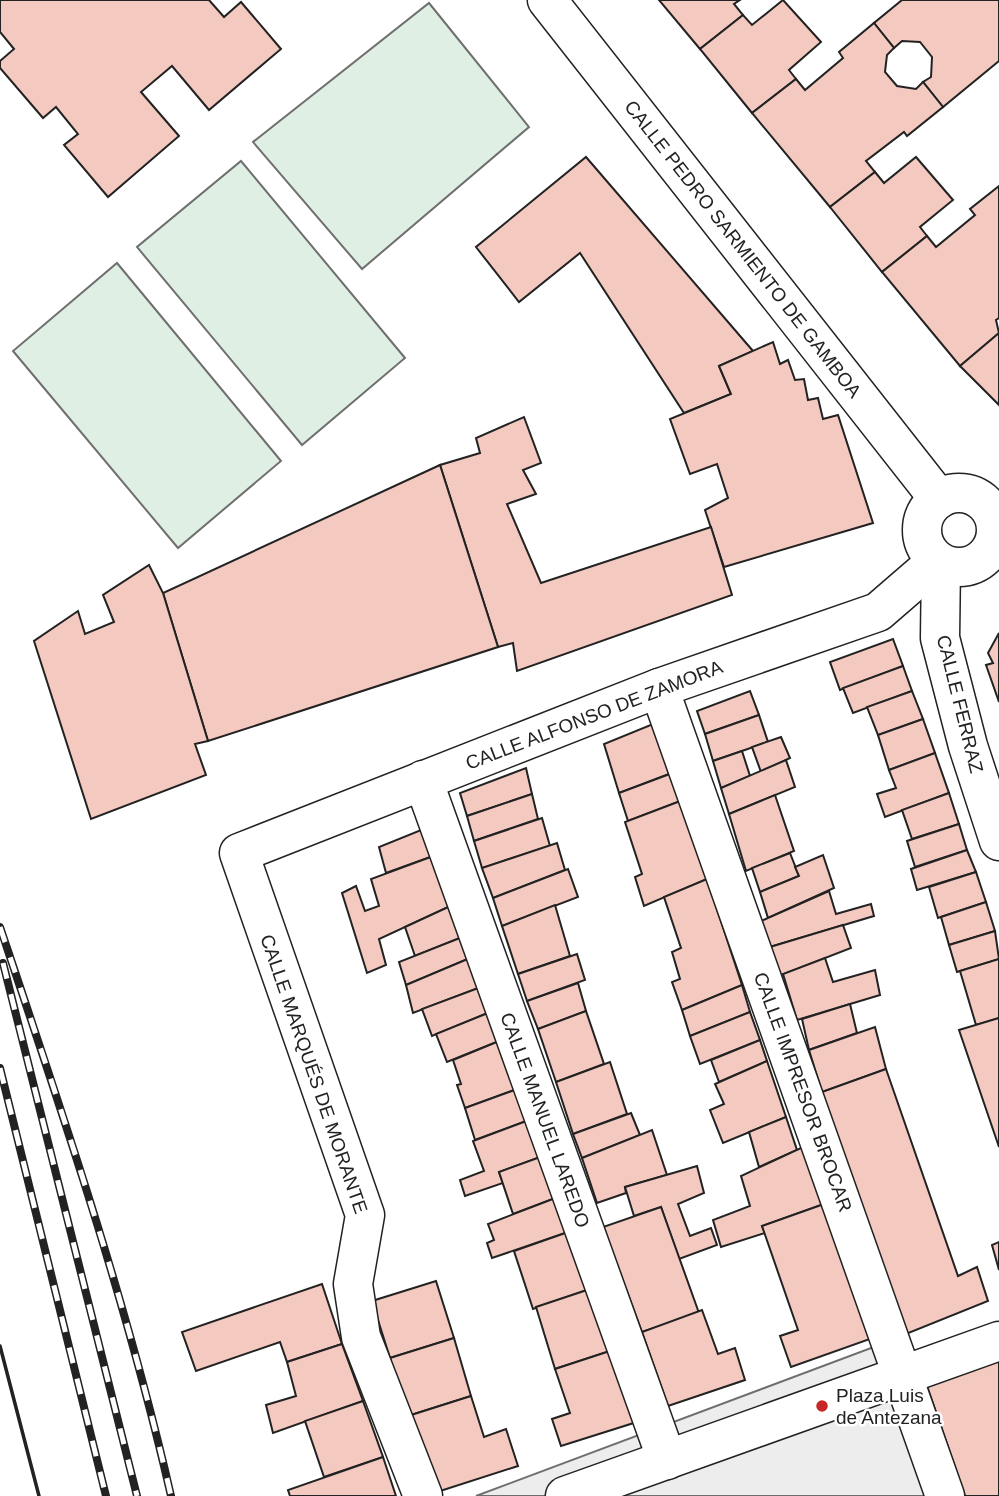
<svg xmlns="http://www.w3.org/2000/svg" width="999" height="1496" font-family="Arial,sans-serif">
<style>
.green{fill:#e0efe3;stroke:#6f6f6f;stroke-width:2}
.parking{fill:#ededed;stroke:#6f6f6f;stroke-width:2}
.building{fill:#f3c9c0;stroke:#222;stroke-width:2}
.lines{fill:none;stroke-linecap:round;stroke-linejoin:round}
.minor-casing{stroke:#222;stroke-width:41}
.minor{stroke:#fff;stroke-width:38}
.rail-casing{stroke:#222;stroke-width:8}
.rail{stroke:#fff;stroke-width:5;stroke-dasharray:16;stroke-linecap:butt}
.wall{stroke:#222;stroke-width:3.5}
.poi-dot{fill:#c62828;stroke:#fff;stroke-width:2.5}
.labels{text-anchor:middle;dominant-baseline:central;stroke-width:5;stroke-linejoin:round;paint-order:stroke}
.street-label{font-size:19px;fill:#222;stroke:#fff}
.poi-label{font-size:19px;fill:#222;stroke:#fff;text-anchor:start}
</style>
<rect width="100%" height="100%" fill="#fff"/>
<g class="green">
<path d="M429 3 529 127 362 269 253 142Z"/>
<path d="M241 161 405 358 302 445 137 247Z"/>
<path d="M117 263 281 461 178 548 13 351Z"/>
</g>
<path class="parking" d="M903 1336 958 1496H476Z"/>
<g class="building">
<path d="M0 0H209L224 17 241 2 281 49 209 110 172 66 141 92 179 136 108 197 64 145 78 134 56 107 43 118 0 68V61L14 49 0 32Z"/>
<path d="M659 0H740L734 4 743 15 700 49Z"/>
<path d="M783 0 821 42 789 70 796 79 752 113 700 49 743 15 752 25Z"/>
<path d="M902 0H999V61L943 107 923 82 931 77 932 57 920 42 902 41 894 48 874 23Z"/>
<path d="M874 23 894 48 887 55 885 72 897 86 916 89 923 82 943 107 907 136 904 132 866 161 875 172 830 207 752 113 796 79 805 90 843 58 839 52Z"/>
<path d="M586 157 753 351 719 366 731 394 684 413 580 253 519 302 476 247Z"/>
<path d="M916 157 953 200 920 227 927 236 882 272 830 207 875 172 884 183Z"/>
<path d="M999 186V318L996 320 999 333 960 366 882 272 927 236 936 247 975 215 970 209Z"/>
<path d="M999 333V405L960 366Z"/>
<path d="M773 342 780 364 788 360 795 380 804 379 808 400 818 398 823 419 838 415 873 523 724 567 705 510 728 498 717 464 690 474 670 419 731 394 719 366Z"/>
<path d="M524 417 541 463 523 470 536 494 507 504 541 583 711 527 732 595 517 671 513 643 498 647 440 465 480 453 476 438Z"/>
<path d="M440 465 498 647 208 741 163 593Z"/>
<path d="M149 565 163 593 208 741 195 744 206 775 91 819 34 641 78 611 85 634 114 622 103 595Z"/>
<path d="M999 633V702L986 665 993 663 988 653Z"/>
<path d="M893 639 903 666 840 690 830 662Z"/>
<path d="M903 666 912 691 853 713 843 688Z"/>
<path d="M750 691 759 715 705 734 697 711Z"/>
<path d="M912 691 923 719 878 735 867 707Z"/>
<path d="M759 715 768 742 713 761 705 734Z"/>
<path d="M923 719 935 753 889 770 878 735Z"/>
<path d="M653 724 669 774 619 793 604 744Z"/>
<path d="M781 737 790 758 761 772 752 747Z"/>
<path d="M742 751 750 776 721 788 713 761Z"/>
<path d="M935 753 949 793 885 817 877 794 896 788 889 770Z"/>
<path d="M786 760 795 787 729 814 721 788Z"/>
<path d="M526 768 532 794 467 816 460 793Z"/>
<path d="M675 772 683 800 628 821 619 793Z"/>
<path d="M949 793 959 824 912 839 902 810Z"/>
<path d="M532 794 538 819 474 841 467 816Z"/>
<path d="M775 795 794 851 746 871 729 814Z"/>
<path d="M683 800 707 879 644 906 635 877 642 874 625 822Z"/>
<path d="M542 818 550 846 482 868 474 841Z"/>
<path d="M959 824 967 850 915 867 907 841Z"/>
<path d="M426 828 436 855 386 873 379 847Z"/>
<path d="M557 843 565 870 493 898 482 868Z"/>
<path d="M967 850 976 872 917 890 911 869Z"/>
<path d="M790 853 799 876 760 892 752 868Z"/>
<path d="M436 855 459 902 379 939 386 965 367 973 342 893 356 886 365 911 379 906 371 879Z"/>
<path d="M823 855 834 888 768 918 760 892 799 876 795 867Z"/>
<path d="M568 869 578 897 502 926 493 898Z"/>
<path d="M976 872 986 902 938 918 929 887Z"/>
<path d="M707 879 742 985 682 1010 672 982 680 979 672 952 681 948 664 897Z"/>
<path d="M829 891 836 914 871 904 874 916 770 947 761 921Z"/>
<path d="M459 902 470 934 415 956 405 927Z"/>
<path d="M986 902 995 931 949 945 941 917Z"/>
<path d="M555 905 570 956 518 974 502 926Z"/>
<path d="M843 925 851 948 779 976 770 947Z"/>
<path d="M995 931 999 959 957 972 949 945Z"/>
<path d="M470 934V958L406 985 399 962Z"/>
<path d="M577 954 585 980 527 1001 518 974Z"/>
<path d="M470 958 481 987 413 1013 406 985Z"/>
<path d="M825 958 833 982 875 970 880 995 797 1020 783 974Z"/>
<path d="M999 959V1018L976 1025 960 971Z"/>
<path d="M578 983 586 1011 538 1029 527 1001Z"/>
<path d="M742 985 750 1012 690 1036 682 1010Z"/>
<path d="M481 987 490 1012 432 1036 422 1009Z"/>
<path d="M850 1004 857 1033 809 1050 802 1019Z"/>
<path d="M493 1011 504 1039 447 1062 436 1034Z"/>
<path d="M586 1011 604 1064 556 1082 538 1029Z"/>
<path d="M750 1012 760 1040 700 1064 690 1036Z"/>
<path d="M999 1018V1147L959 1030Z"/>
<path d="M875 1027 886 1069 822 1092 809 1050Z"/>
<path d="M504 1039 520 1088 465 1108 457 1085 461 1084 453 1060Z"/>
<path d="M760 1040 767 1061 719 1082 711 1060Z"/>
<path d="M767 1061 786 1117 723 1143 710 1110 724 1104 715 1084Z"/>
<path d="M610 1062 627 1114 573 1134 556 1082Z"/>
<path d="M886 1069 958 1276 977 1267 988 1301 906 1334 822 1092Z"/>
<path d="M520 1088 529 1120 475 1140 465 1108Z"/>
<path d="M631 1113 640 1135 582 1158 573 1134Z"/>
<path d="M786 1117 797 1150 759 1167 749 1132Z"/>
<path d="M529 1120 543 1156 499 1172 503 1183 465 1196 460 1180 484 1171 473 1141Z"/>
<path d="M652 1130 667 1175 625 1187 626 1193 597 1203 582 1158Z"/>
<path d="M803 1147 824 1204 762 1226 765 1233 721 1247 713 1220 750 1206 741 1176Z"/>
<path d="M543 1156 558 1197 513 1214 499 1172Z"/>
<path d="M697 1166 704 1193 678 1204 690 1236 711 1228 717 1245 679 1259 661 1207 634 1216 625 1187Z"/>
<path d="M558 1197 571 1231 492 1258 487 1243 494 1240 488 1224Z"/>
<path d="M824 1204 870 1339 791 1367 780 1336 798 1330 762 1226Z"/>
<path d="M661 1207 699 1313 642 1332 603 1227Z"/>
<path d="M571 1231 590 1289 533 1309 514 1251Z"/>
<path d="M999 1242V1270L992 1245Z"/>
<path d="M436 1281 454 1338 390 1358 372 1301Z"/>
<path d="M322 1284 342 1344 287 1362 280 1342 196 1371 182 1332Z"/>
<path d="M590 1289 616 1349 555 1369 536 1307Z"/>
<path d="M702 1310 718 1354 735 1348 745 1380 668 1406 642 1332Z"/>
<path d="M454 1338 471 1396 408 1416 390 1358Z"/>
<path d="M342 1344 363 1401 273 1433 266 1405 296 1396 287 1362Z"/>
<path d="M616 1349 640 1421 561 1446 552 1419 570 1413 555 1369Z"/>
<path d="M999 1360V1496H965L927 1386Z"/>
<path d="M471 1396 484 1437 506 1429 518 1466 434 1493 408 1416Z"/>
<path d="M363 1401 383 1457 324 1477 305 1421Z"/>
<path d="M383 1457 396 1496H290L288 1490Z"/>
</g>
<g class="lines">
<defs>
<g id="minor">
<path d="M547 0 939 499"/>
<circle cx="959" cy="530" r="37"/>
<path d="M941 563 940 638 968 746 999 841"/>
<path d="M659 688 945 1496"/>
<path d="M423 780 667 1460"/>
<path d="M423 1496 361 1337 353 1284 365 1215 239 853 659 688 878 612 937 561"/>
<path d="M565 1496 999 1341"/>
</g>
</defs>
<use href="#minor" class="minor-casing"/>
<use href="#minor" class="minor"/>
<defs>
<g id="rail">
<path d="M0 927C63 1115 127 1303 171 1496"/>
<path d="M3 963 137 1496"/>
<path d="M0 1068 106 1496"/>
</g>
</defs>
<use href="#rail" class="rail-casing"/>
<use href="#rail" class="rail"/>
<path class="wall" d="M0 1346 39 1496"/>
</g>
<circle class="poi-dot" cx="822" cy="1406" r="7"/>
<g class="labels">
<g class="street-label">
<text transform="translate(743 249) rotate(52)">CALLE PEDRO SARMIENTO DE GAMBOA</text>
<text transform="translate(960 704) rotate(76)">CALLE FERRAZ</text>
<text transform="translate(594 715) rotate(-21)">CALLE ALFONSO DE ZAMORA</text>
<text transform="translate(314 1074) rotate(71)">CALLE MARQUÉS DE MORANTE</text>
<text transform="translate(803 1092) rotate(70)">CALLE IMPRESOR BROCAR</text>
<text transform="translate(545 1120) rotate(70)">CALLE MANUEL LAREDO</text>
</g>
<g class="poi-label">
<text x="836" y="1395">Plaza Luis<tspan x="836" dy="22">de Antezana</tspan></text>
</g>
</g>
</svg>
